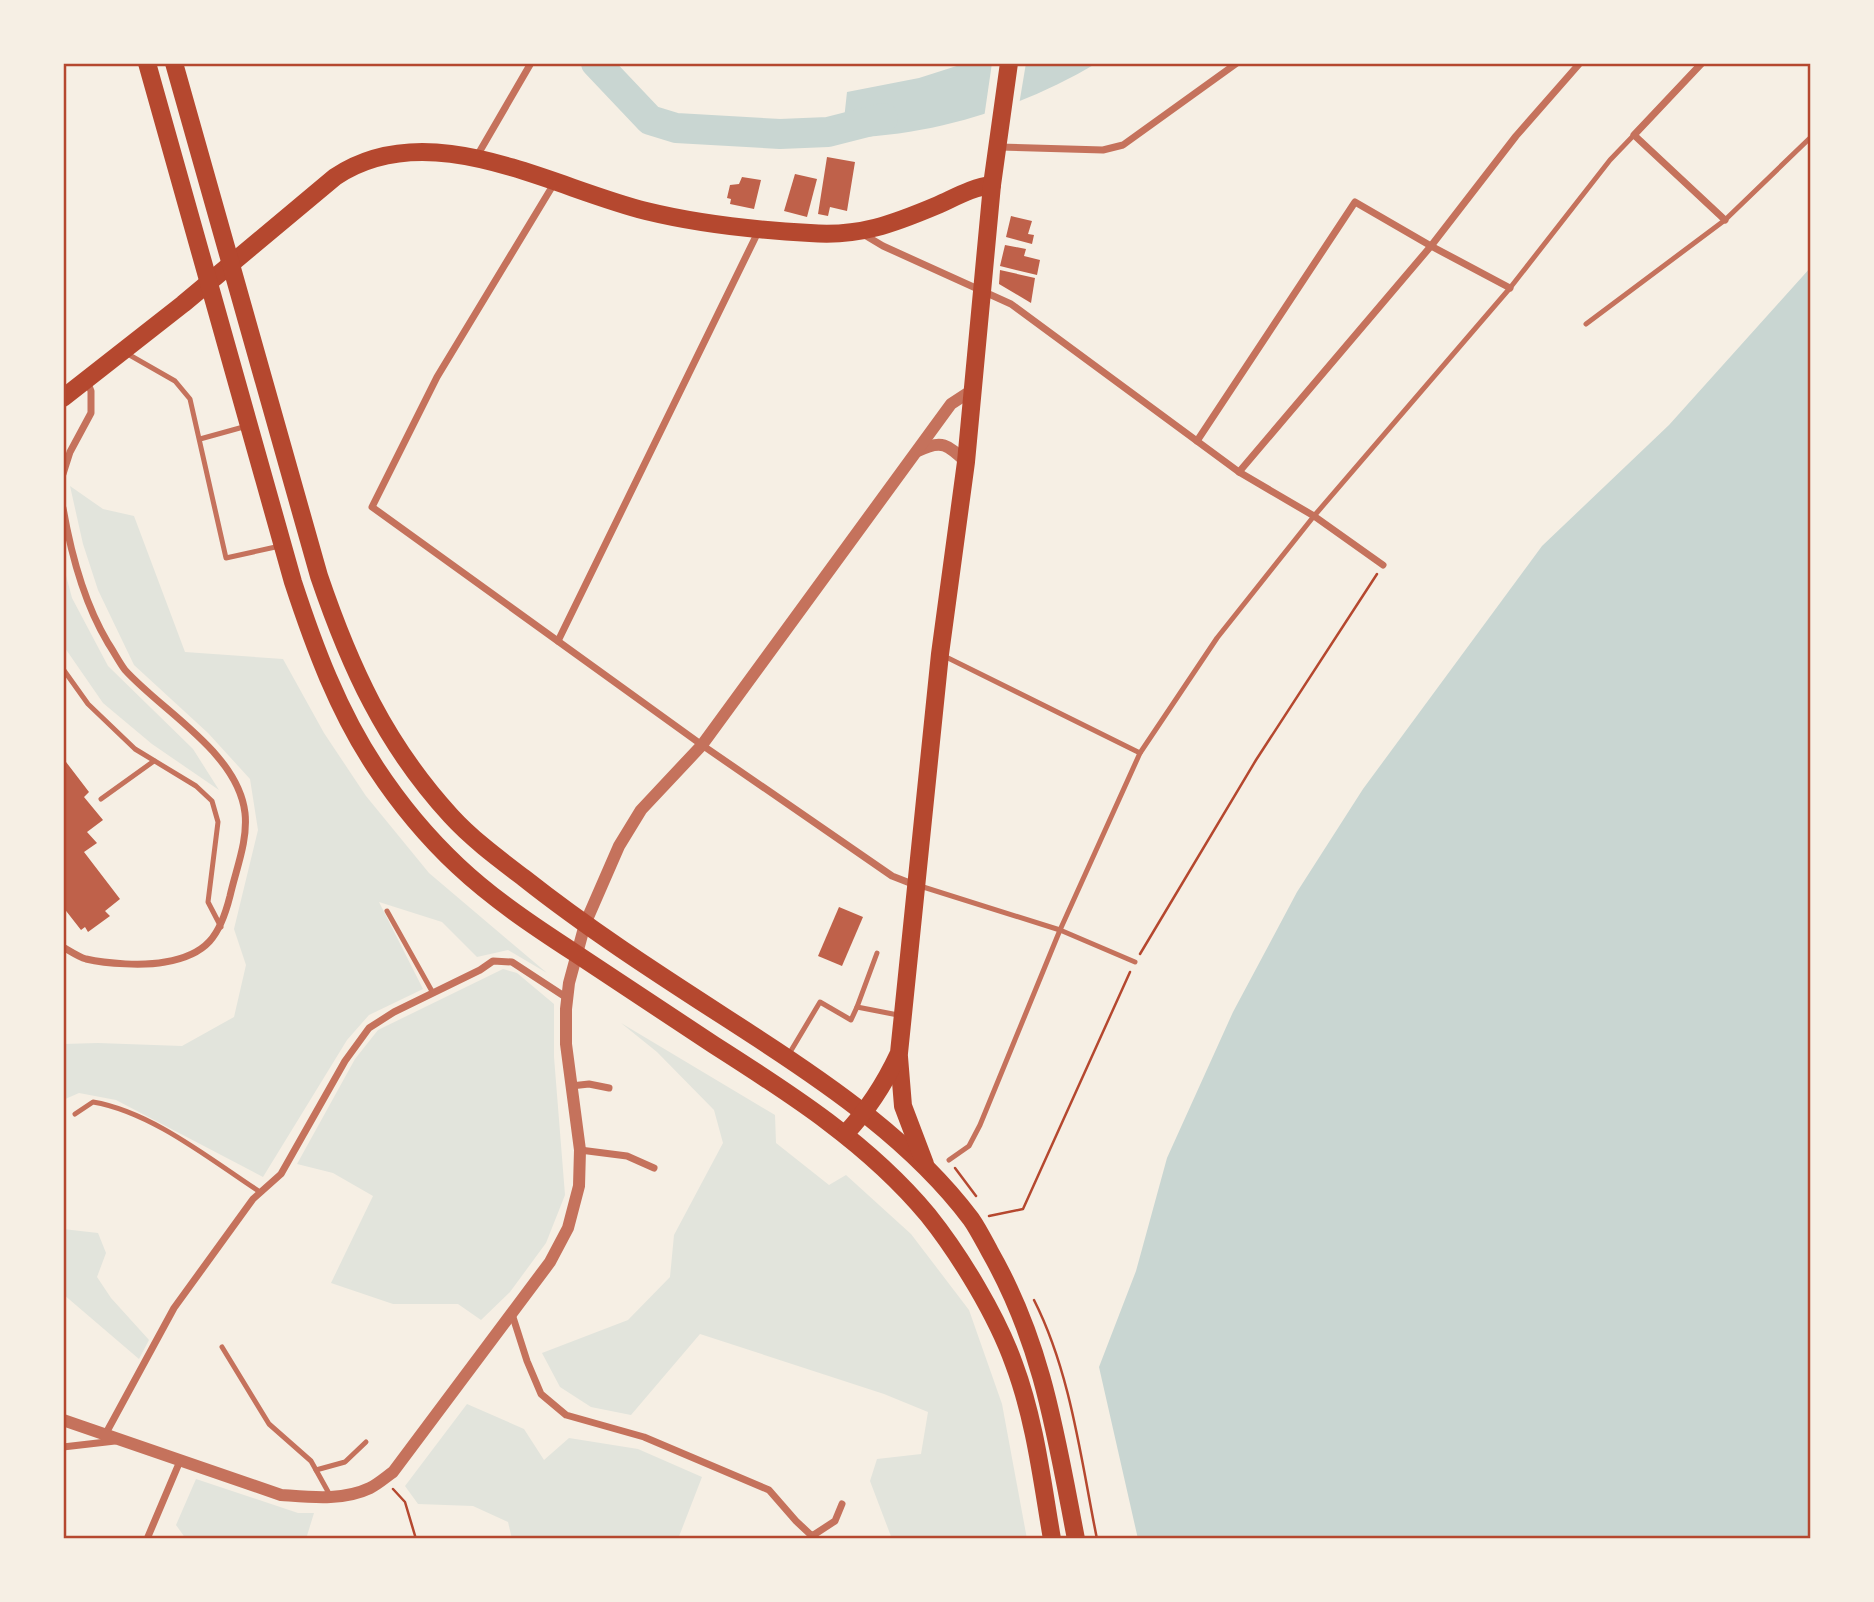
<svg xmlns="http://www.w3.org/2000/svg" width="1874" height="1602" font-family="Figtree,sans-serif">
<style>
.green{fill:#e2e4dc}
.water{fill:#c9d6d2}
.pier{fill:#f6efe4}
.lines{fill:none;stroke-linecap:round;stroke-linejoin:round}
.river{stroke:#c9d6d2;stroke-width:30}
.building{fill:#bf614a}
.path{stroke:#b5482f;stroke-width:2.5}
.service{stroke:#c5725c;stroke-width:5}
.minor{stroke:#c5725c;stroke-width:7}
.tertiary{stroke:#c5725c;stroke-width:12}
.primary{stroke:#b5482f;stroke-width:18}
.trunk{stroke:#b5482f;stroke-width:18}
.neatline{fill:none;stroke:#b5482f;stroke-width:2.5}
</style>
<rect width="100%" height="100%" fill="#f6efe4"/>
<g class="green">
<path d="M70 486 103 509 134 516 185 652 283 659 324 733 366 796 429 873 547 973 508 950 477 957 442 922 379 902 423 989 369 1015 347 1040 263 1177 116 1100 79 1093 63 1100V1044L98 1043 182 1046 234 1017 246 965 234 929 258 830 250 779 208 733 134 665 98 590 83 544Z"/>
<path d="M63 564 72 598 108 666 193 749 219 790 152 744 103 703 65 648 63 643Z"/>
<path d="M503 969 517 973 554 1004V1057L565 1195 546 1243 510 1292 481 1320 458 1304H393L331 1283 373 1196 333 1173 297 1164 355 1059 378 1030Z"/>
<path d="M621 1023 775 1115 776 1143 829 1185 846 1175 911 1234 969 1310 1002 1404 1027 1539H892L870 1481 877 1459 921 1454 928 1412 884 1394 700 1334 631 1415 591 1407 560 1387 542 1353 628 1320 670 1277 674 1235 723 1143 714 1110 657 1052Z"/>
<path d="M63 1229 98 1233 106 1253 97 1277 111 1298 149 1340 139 1359 63 1294Z"/>
<path d="M467 1404 524 1429 544 1460 569 1438 638 1449 702 1477 678 1539H512L508 1522 473 1506 418 1504 405 1486Z"/>
<path d="M196 1479 298 1513H314L306 1539H186L176 1525Z"/>
</g>
<g class="water">
<path d="M966 63H1097C1019 109 933 136 842 138L847 92 919 78Z"/>
<path d="M1811 267V1539H1138L1099 1367 1136 1271 1167 1158 1233 1012 1297 892 1363 789 1542 546 1669 425Z"/>
</g>
<path class="pier" d="M992 63H1026L1019 105 984 118Z"/>
<g class="lines">
<path class="river" d="M596 63 650 120 676 128 780 134 828 132 883 118"/>
</g>
<g class="building">
<path d="M827 157 855 162 847 211 830 207 828 216 818 214Z"/>
<path d="M795 174 817 179 807 217 784 211Z"/>
<path d="M742 177 761 180 754 209 730 204 731 199 727 198 730 185 739 184Z"/>
<path d="M1011 216 1032 221 1028 234 1034 235 1032 244 1006 237Z"/>
<path d="M1005 245 1026 249 1024 256 1040 260 1037 275 1000 266Z"/>
<path d="M1000 270 1035 278 1031 303 999 284Z"/>
<path d="M63 758 89 792 84 797 103 820 87 832 97 843 84 852 120 899 105 911 110 916 88 932 85 927 81 930 63 907Z"/>
<path d="M839 907 863 917 842 966 818 956Z"/>
</g>
<g class="lines">
<g class="path">
<path d="M1140 954 1256 760 1377 574"/>
<path d="M955 1168 976 1196"/>
<path d="M989 1216 1023 1209 1130 972"/>
<path d="M1034 1300C1071 1373 1081 1460 1097 1539"/>
<path d="M393 1489 405 1502 416 1539"/>
</g>
<g class="service">
<path d="M1586 324 1725 220 1811 137"/>
<path d="M126 353 175 381 190 399 226 558 280 546"/>
<path d="M200 439 247 426"/>
<path d="M942 655 1140 753"/>
<path d="M63 669 88 704 135 749 196 786 212 801 218 822 208 902 221 927"/>
<path d="M101 799 154 761"/>
<path d="M920 886 1060 930 1135 962"/>
<path d="M387 911 433 993"/>
<path d="M857 1007 877 953"/>
<path d="M789 1054 820 1002 851 1020 857 1007 898 1015"/>
<path d="M75 1114 93 1102C152 1112 211 1160 260 1192"/>
<path d="M949 1160 969 1146 980 1125 1060 930 1140 753 1217 638 1314 516 1510 288 1610 160 1634 135"/>
<path d="M222 1347 269 1424 311 1461 331 1497"/>
<path d="M316 1470 345 1462 366 1442"/>
</g>
<g class="minor">
<path d="M1702 63 1634 135 1725 220"/>
<path d="M999 147 1103 150 1123 145 1237 63"/>
<path d="M477 156 531 63"/>
<path d="M555 182 437 377 372 507 702 745 892 876 915 885"/>
<path d="M863 234 883 246 1011 304 1239 472 1314 516 1383 565"/>
<path d="M1197 441 1355 202 1431 246 1510 288"/>
<path d="M1239 472 1431 246 1516 136 1580 63"/>
<path d="M63 474 70 452 91 413V391L87 381"/>
<path d="M63 508C71 554 84 603 108 643 114 652 119 662 125 670 163 712 238 753 245 813 248 841 236 869 230 896 220 936 207 955 165 962 144 966 107 964 86 959 79 957 70 951 63 947"/>
<path d="M558 641 759 230"/>
<path d="M571 1086 589 1084 609 1088"/>
<path d="M580 1150 627 1156 654 1168"/>
<path d="M512 1314 527 1361 541 1394 566 1415 644 1437 769 1490 796 1521 812 1536 835 1521 842 1504"/>
<path d="M105 1435 174 1308 253 1199 281 1174 345 1061 369 1028 394 1012 480 970 493 961 512 962 567 998"/>
<path d="M63 1447 115 1441"/>
<path d="M147 1539 180 1461"/>
</g>
<g class="tertiary">
<path d="M918 451C942 439 948 445 966 462"/>
<path d="M63 1420 281 1495C310 1497 343 1501 370 1488 378 1484 386 1477 393 1472L550 1262 568 1228 579 1186 580 1150 566 1044V1009L569 983 585 924 619 846 641 810 702 745 951 404 974 389"/>
</g>
<path class="primary" d="M63 398 183 304 335 177C429 114 550 187 646 211 699 224 755 230 810 233 859 237 893 224 938 205 956 197 973 187 992 185"/>
<g class="trunk">
<path d="M147 63 293 582C314 646 338 711 376 768 399 803 427 837 458 866 493 899 535 927 575 953 622 984 668 1015 714 1045 791 1094 869 1144 928 1215 960 1255 997 1316 1014 1364 1035 1420 1042 1481 1052 1539"/>
<path d="M174 63 319 576C350 667 385 744 451 816 472 839 499 859 524 878 596 935 674 984 751 1034 830 1085 914 1143 971 1219 978 1229 984 1241 990 1252 1043 1345 1056 1436 1076 1539"/>
<path d="M899 1057 903 1106 925 1164"/>
<path d="M845 1134C868 1110 885 1083 899 1053L940 654 966 462 992 185 1009 63"/>
</g>
</g>
<rect width="1874" height="1602" fill="none" stroke="#f6efe4" stroke-width="130"/>
<rect x="65" y="65" width="1744" height="1472" class="neatline"/>
</svg>
